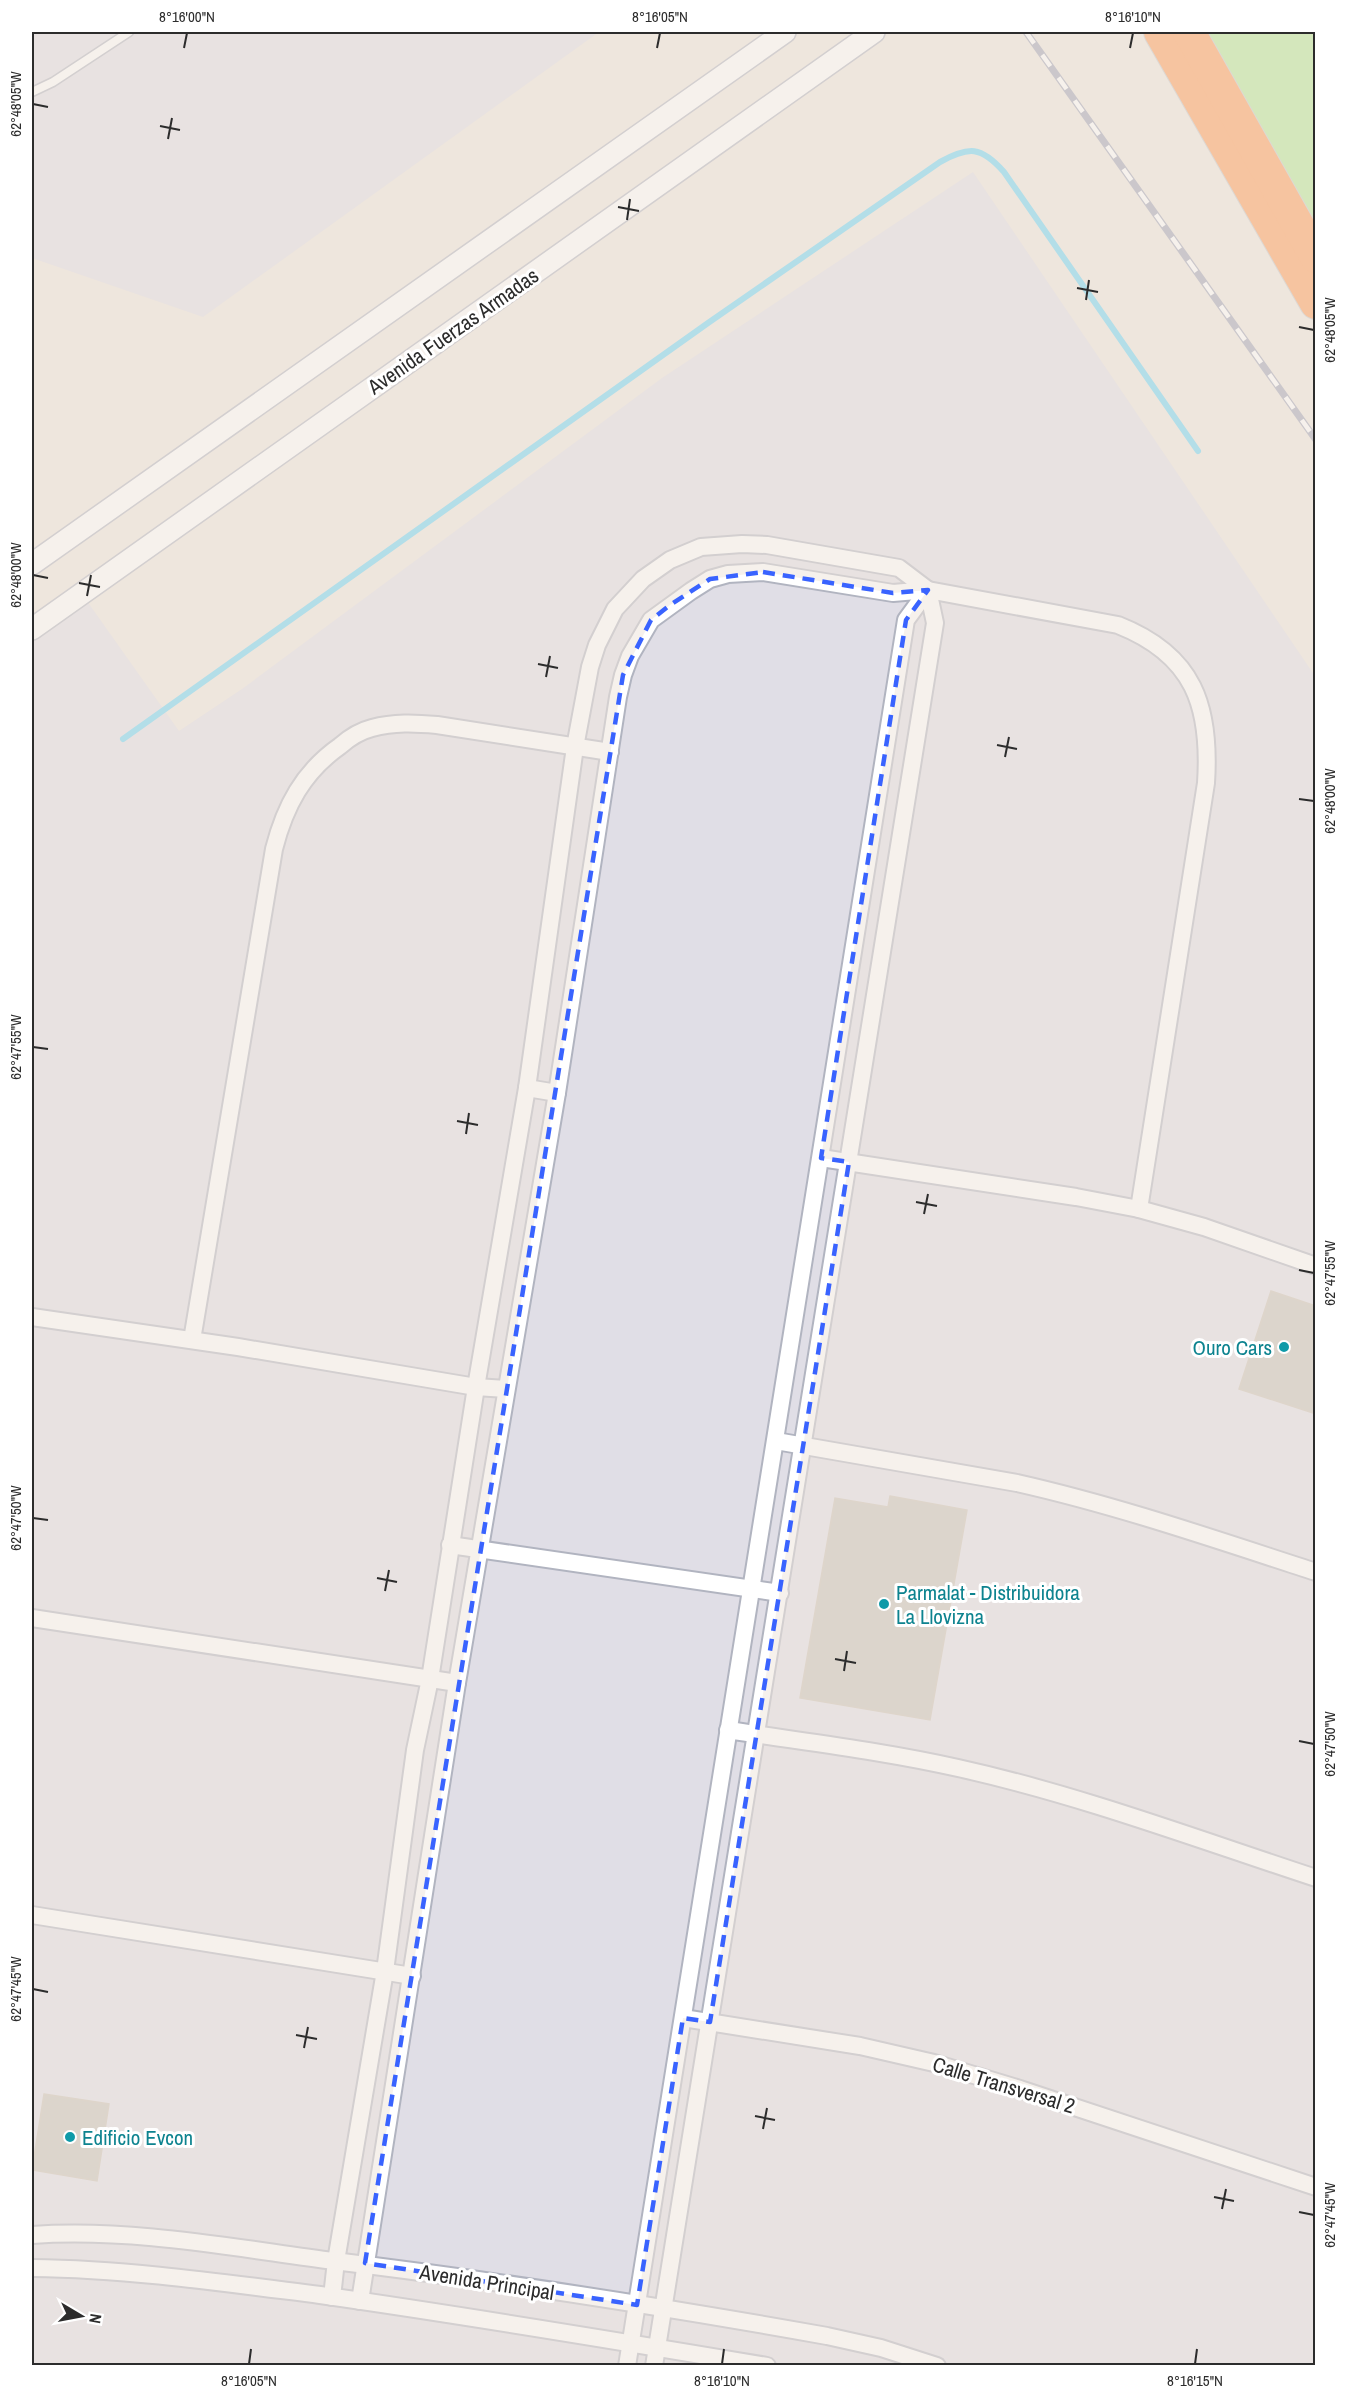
<svg xmlns="http://www.w3.org/2000/svg" width="1347" height="2397" font-family="'Archivo Narrow',sans-serif">
<style>
.industrial{fill:#e0dee6}
.green{fill:#b4e896}
.lines{fill:none;stroke-linecap:round;stroke-linejoin:round}
.stream{stroke:#6ad5f6;stroke-width:6}
.building{fill:#c6c1b8;stroke:#cac2b6;stroke-width:1.5}
.service-casing{stroke:#b1b4c0;stroke-width:11}
.minor-casing{stroke:#b1b4c0;stroke-width:20}
.tertiary-casing{stroke:#b1b4c0;stroke-width:24}
.motorway-casing{stroke:#c8c8c8;stroke-width:34}
.service{stroke:#fff;stroke-width:8}
.minor{stroke:#fff;stroke-width:16}
.tertiary{stroke:#fff;stroke-width:21}
.motorway{stroke:#ff9b57;stroke-width:32}
.rail-casing{stroke:#9fa3b7;stroke-width:7}
.rail{stroke:#fff;stroke-width:4.5;stroke-dasharray:14;stroke-linecap:butt}
.marked{fill:none;stroke:#3963ff;stroke-width:4.5;stroke-dasharray:12 8;stroke-linejoin:round}
.ticks{fill:none;stroke:#2c2c2c;stroke-width:2}
.culture-dot{fill:#0f9aa8;stroke:#fff;stroke-width:2}
.labels{text-anchor:middle;dominant-baseline:central;stroke-width:6;stroke-linejoin:round;paint-order:stroke}
.street-label{font-size:21px;fill:#2c2c2c;stroke:#fff}
.culture-label{font-size:21px;fill:#0d838f;stroke:#fff;text-anchor:start}
.neatline{fill:none;stroke:#2c2c2c;stroke-width:2}
.ticks-label{font-size:15px;text-anchor:middle;fill:#2c2c2c}
</style>
<rect width="100%" height="100%" fill="#eee6dd"/>
<g class="industrial">
<path d="M32 32H599L203 317 32 258Z"/>
<path d="M973 172 1315 676V2365H32V629L82 594 179 731 242 689 662 378Z"/>
</g>
<path class="green" d="M1199 32H1315V238Z"/>
<g class="lines">
<path class="stream" d="M123 739 708 323 940 162C969 146 981 146 1004 172L1198 451"/>
</g>
<g class="building">
<path d="M1271 1291 1316 1306V1414L1239 1389Z"/>
<path d="M890 1496 967 1510 930 1720 800 1698 835 1498 888 1507Z"/>
<path d="M44 2094 109 2104 97 2181 32 2170Z"/>
</g>
<g class="lines">
<defs>
<path id="service" d="M32 92 53 82 129 32"/>
<g id="minor">
<path d="M527 1088 557 1093"/>
<path d="M821 1158 1076 1197 1139 1209 1204 1227 1316 1266"/>
<path d="M32 1317 238 1347 476 1387 506 1389"/>
<path d="M192 1340 274 849C285 806 303 772 340 746 349 738 360 731 372 728 394 722 415 723 437 725L610 752"/>
<path d="M776 1441 1017 1483C1119 1506 1217 1540 1316 1572"/>
<path d="M450 1545 780 1593"/>
<path d="M32 1618 457 1683"/>
<path d="M728 1730C805 1742 883 1751 958 1768 1080 1795 1197 1839 1316 1878"/>
<path d="M32 1915 412 1976"/>
<path d="M683 2018 860 2046 934 2063 1020 2089 1316 2187"/>
<path d="M32 2235C132 2228 234 2248 334 2261 499 2281 664 2307 827 2336L881 2348 937 2366"/>
<path d="M32 2268C128 2269 225 2283 320 2295 469 2316 618 2341 767 2366"/>
<path d="M332 2297 336 2261 385 1971 415 1750 430 1679 476 1387 527 1088 575 747 590 667 597 645 615 609 643 579 670 560 701 547 742 544 767 545 899 568 928 590 935 623 654 2366"/>
<path d="M360 2301 457 1683 557 1093 618 697 623 675 630 656 651 620 691 591 710 579 728 574 763 572 893 593 928 590 1118 625C1194 655 1211 706 1206 783L1139 1209"/>
<path d="M627 2366 906 620 928 590"/>
</g>
<g id="tertiary">
<path d="M32 564 785 32"/>
<path d="M32 629 874 32"/>
</g>
<g id="motorway">
<path d="M1160 32 1316 303"/>
<path d="M1189 32 1316 257"/>
</g>
</defs>
<use href="#service" class="service-casing"/>
<use href="#minor" class="minor-casing"/>
<use href="#tertiary" class="tertiary-casing"/>
<use href="#motorway" class="motorway-casing"/>
<use href="#service" class="service"/>
<use href="#minor" class="minor"/>
<use href="#tertiary" class="tertiary"/>
<use href="#motorway" class="motorway"/>
<defs>
<path id="rail" d="M1026 32 1316 440"/>
</defs>
<use href="#rail" class="rail-casing"/>
<use href="#rail" class="rail"/>
</g>
<path d="M0 0H1347V2397H0ZM763 572 893 593 928 590 906 620 821 1158 849 1162 710 2022 683 2018 637 2305 365 2263 623 675 651 620 670 605 710 579Z" fill="#eee6dd" fill-opacity=".55" fill-rule="evenodd"/>
<path class="marked" d="M763 572 893 593 928 590 906 620 821 1158 849 1162 710 2022 683 2018 637 2305 365 2263 623 675 651 620 670 605 710 579Z"/>
<path class="ticks" d="M184 48 187 33M657 48 660 33M1130 48 1133 33M33 104 48 107M160 126 180 130M168 139 172 118M618 207 639 211M627 220 630 199M1077 288 1098 292M1086 300 1089 280M1299 327 1314 330M33 575 48 578M79 583 100 587M87 596 91 575M538 664 558 668M546 677 550 656M997 745 1017 749M1005 757 1009 737M1299 799 1314 801M33 1047 48 1049M457 1121 478 1125M466 1134 469 1113M916 1202 937 1206M924 1214 928 1194M1299 1270 1314 1273M33 1518 48 1520M377 1578 397 1582M385 1591 389 1570M835 1659 856 1663M844 1671 847 1651M1299 1741 1314 1744M33 1989 48 1992M296 2035 317 2039M304 2048 308 2027M755 2116 775 2120M763 2129 767 2108M1214 2197 1234 2201M1222 2209 1226 2189M1299 2212 1314 2215M249 2364 251 2349M722 2364 724 2349M1195 2364 1197 2349"/>
<g class="culture-dot">
<circle cx="1284" cy="1347" r="6"/>
<circle cx="884" cy="1604" r="6"/>
<circle cx="70" cy="2137" r="6"/>
</g>
<g class="labels">
<g class="street-label">
<text transform="translate(453 331) rotate(-35)">Avenida Fuerzas Armadas</text>
<text transform="translate(1004 2085) rotate(17)">Calle Transversal 2</text>
<text transform="translate(487 2282) rotate(9)">Avenida Principal</text>
</g>
<g class="culture-label">
<text x="1272" y="1347" text-anchor="end">Ouro Cars</text>
<text x="896" y="1592">Parmalat - Distribuidora<tspan x="896" dy="24">La Llovizna</tspan></text>
<text x="82" y="2137">Edificio Evcon</text>
</g>
</g>
<rect width="1347" height="2397" fill="none" stroke="#ffffff" stroke-width="66"/>
<g transform="translate(81 2316) rotate(100)" stroke="#ffffff" stroke-width="4.5" paint-order="stroke">
<path d="M0-4.5L10 22L0 15L-10 22Z" fill="#2c2c2c"/>
<text y="-9" font-size="16" font-weight="bold" text-anchor="middle" fill="#2c2c2c">N</text>
</g>
<rect x="33" y="33" width="1281" height="2331" class="neatline"/>
<g class="ticks-label">
<text x="187" y="22">8°16'00"N</text>
<text x="660" y="22">8°16'05"N</text>
<text x="1133" y="22">8°16'10"N</text>
<text transform="translate(16 104) rotate(-90)" y="5">62°48'05"W</text>
<text transform="translate(1330 330) rotate(-90)" y="5">62°48'05"W</text>
<text transform="translate(16 575) rotate(-90)" y="5">62°48'00"W</text>
<text transform="translate(1330 801) rotate(-90)" y="5">62°48'00"W</text>
<text transform="translate(16 1047) rotate(-90)" y="5">62°47'55"W</text>
<text transform="translate(1330 1273) rotate(-90)" y="5">62°47'55"W</text>
<text transform="translate(16 1518) rotate(-90)" y="5">62°47'50"W</text>
<text transform="translate(1330 1744) rotate(-90)" y="5">62°47'50"W</text>
<text transform="translate(16 1989) rotate(-90)" y="5">62°47'45"W</text>
<text transform="translate(1330 2215) rotate(-90)" y="5">62°47'45"W</text>
<text x="249" y="2386">8°16'05"N</text>
<text x="722" y="2386">8°16'10"N</text>
<text x="1195" y="2386">8°16'15"N</text>
</g>
</svg>
